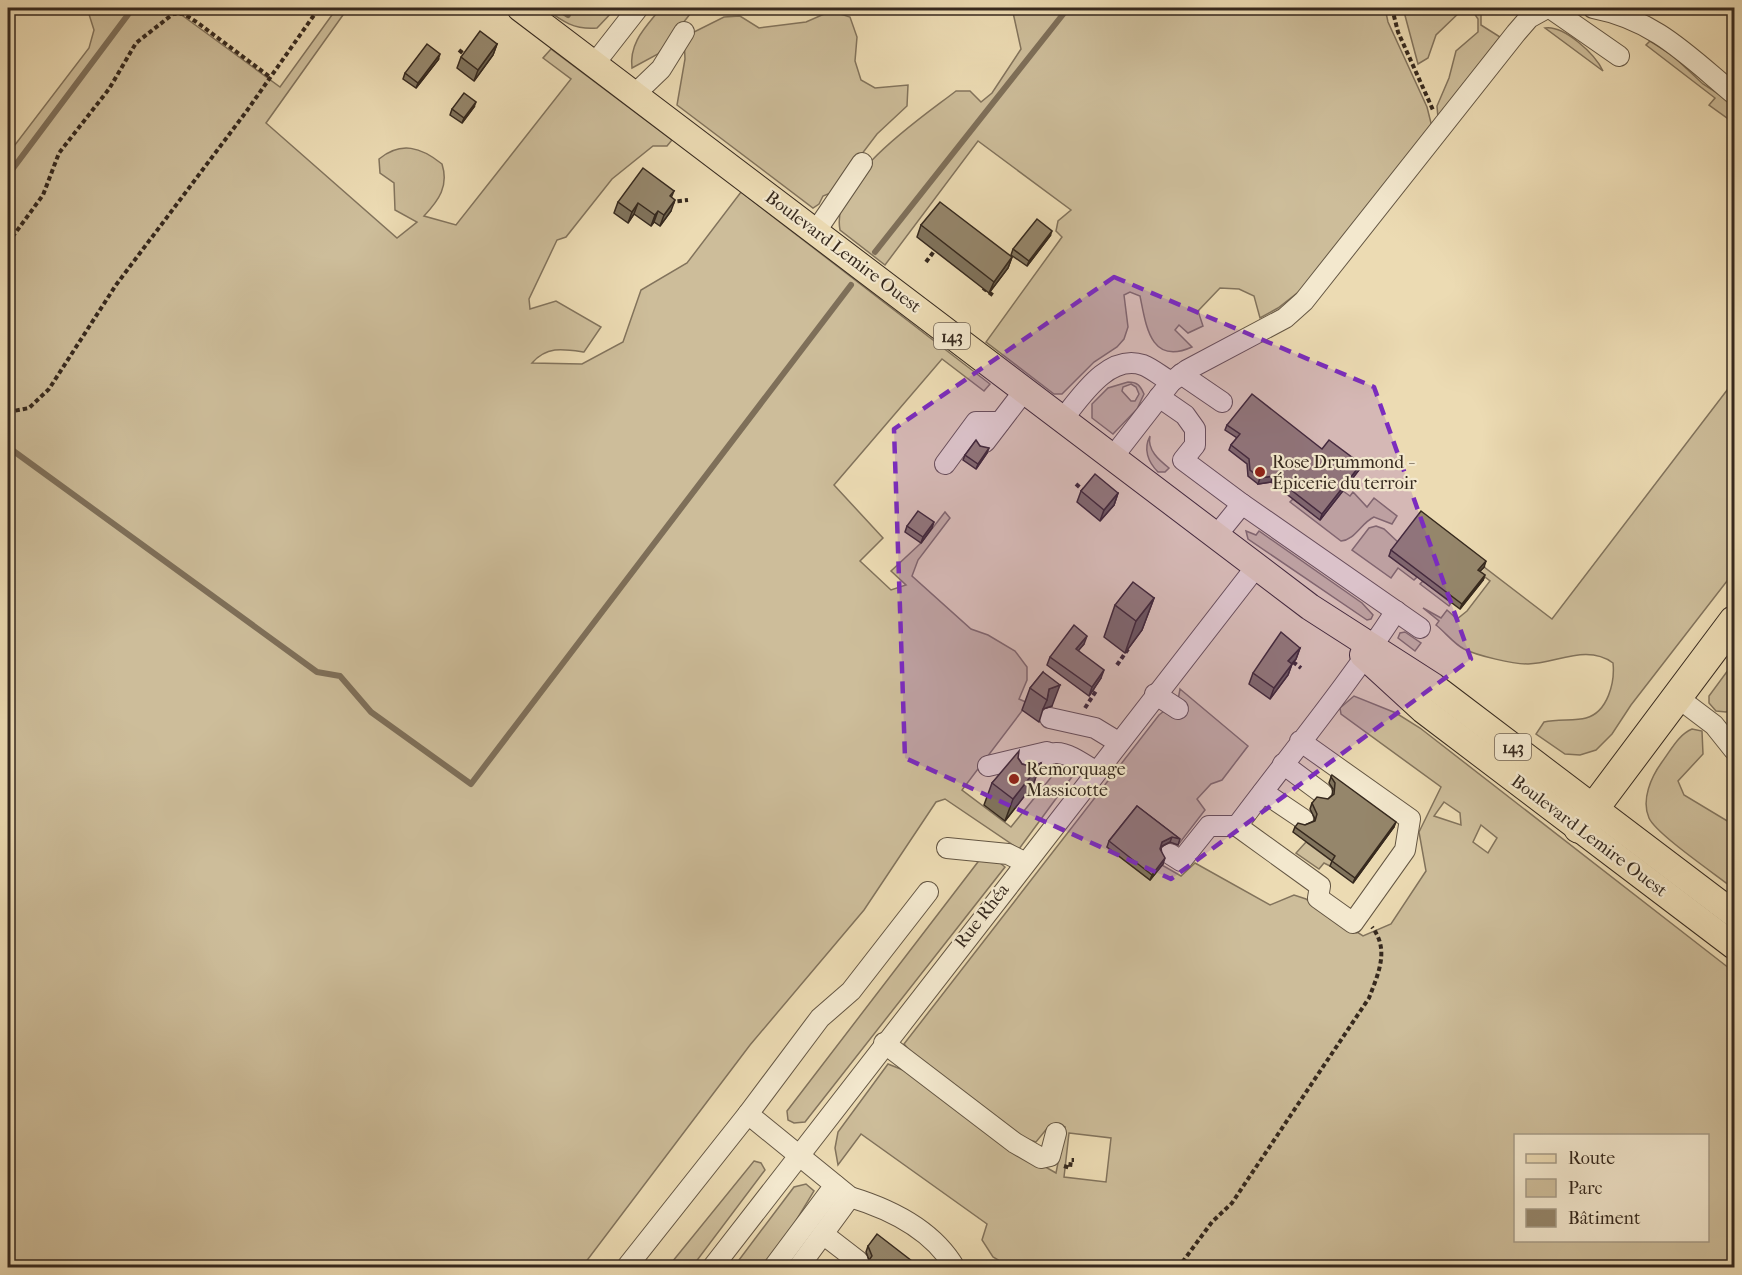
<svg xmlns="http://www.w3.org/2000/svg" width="1742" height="1275" font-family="'IM FELL French Canon',serif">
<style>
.green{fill:#cdbd9a;stroke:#82735c;stroke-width:1.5;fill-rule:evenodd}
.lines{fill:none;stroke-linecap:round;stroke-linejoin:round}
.stream{stroke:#7e6f59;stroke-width:6}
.minor-casing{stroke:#645643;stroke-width:22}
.major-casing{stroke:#36291e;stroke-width:28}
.highway-casing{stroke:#36291e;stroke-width:32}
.path{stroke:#36291e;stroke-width:4;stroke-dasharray:4.5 3;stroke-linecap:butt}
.minor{stroke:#f3e8ce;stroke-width:20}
.major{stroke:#ecdbb3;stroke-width:26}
.highway{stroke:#ecdbb3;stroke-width:30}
.wall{fill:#80735c;stroke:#36291e;stroke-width:1.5}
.shaded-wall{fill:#685e4b;stroke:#36291e;stroke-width:1.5}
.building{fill:#95866b;stroke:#36291e;stroke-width:1.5}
.marked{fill:#7b2cbf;fill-opacity:0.2;stroke:#7b2cbf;stroke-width:4.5;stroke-dasharray:12 8;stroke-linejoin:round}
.poi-dot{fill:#8f2418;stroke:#f3e8ce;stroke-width:2}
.labels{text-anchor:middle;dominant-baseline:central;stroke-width:4.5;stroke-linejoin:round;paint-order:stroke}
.shield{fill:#f3e8ce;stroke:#6f6253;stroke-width:1.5}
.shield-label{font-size:16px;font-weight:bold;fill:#36291e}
.street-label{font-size:18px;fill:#36291e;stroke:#f3e8ce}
.poi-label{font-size:18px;fill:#36291e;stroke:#f3e8ce;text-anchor:start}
</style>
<rect width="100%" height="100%" fill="#ecdbb3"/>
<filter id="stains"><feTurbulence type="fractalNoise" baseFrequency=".00333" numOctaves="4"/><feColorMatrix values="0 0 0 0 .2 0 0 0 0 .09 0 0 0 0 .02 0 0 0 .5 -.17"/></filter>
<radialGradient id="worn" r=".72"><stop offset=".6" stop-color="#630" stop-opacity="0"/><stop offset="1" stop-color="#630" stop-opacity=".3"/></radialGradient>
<g class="green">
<path d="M87 8H172L280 87 337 8H348L266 123 397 238 417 222 395 210 394 183 380 173 379 159C401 141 421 147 442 164 449 186 439 200 424 216L456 225 571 79 543 58 551 49 672 140 667 146H653L612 179 566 237 557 240 529 299 530 309 556 301 601 327 584 352C563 349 547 346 532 363L582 364 623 342 641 290 687 263 741 192 990 384 984 391 942 359 834 485 883 538 860 561 891 590 906 585 891 571 921 543 945 512 950 518 918 560 912 576 971 629 988 635 1015 651 1027 667V680L1019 699 1028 703 962 790 1011 827 1065 760 1077 770 1019 849 945 799 936 802 864 910 750 1045 582 1267H8V154L89 48 94 30Z"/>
<path d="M544 8H616L597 28C574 30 562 21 544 8Z"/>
<path d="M661 8H695L658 54 632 68C629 42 646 27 661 8Z"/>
<path d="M1012 8H1385L1388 22 1427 107 1432 127 1301 290 1278 308 1260 318 1254 296 1239 289 1220 288 1198 311 1203 326 1188 333 1179 325 1175 330 1192 347C1150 366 1146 325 1140 296L1130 292 1124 295 1128 327 1124 339 1117 347 1094 362 1062 394H1054L986 342 1062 237 1056 231 1058 221 1071 210 978 141 885 265 840 230C830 178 920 119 956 91H970L981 102 992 93 1021 49Z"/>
<path d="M1403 8H1484L1481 13V25L1500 37 1438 118 1437 106 1449 78 1456 51 1478 32V19L1472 10 1463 9 1436 35 1428 58 1418 64Z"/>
<path d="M831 11 850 17 857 37 855 61 861 80 875 88 908 85 907 106 877 134 833 192 823 196 819 204 813 208 677 105 685 59 684 37 724 17 740 16 759 28 806 22Z"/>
<path d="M1545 28C1564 25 1595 54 1603 71Z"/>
<path d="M1650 41 1672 55 1703 84 1734 104V123L1709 105 1715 98 1646 45Z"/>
<path d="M1734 381V572L1631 705 1612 734 1596 750 1580 755 1565 754 1536 734 1544 722C1558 719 1575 721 1586 718 1608 712 1615 682 1613 663 1587 644 1557 663 1528 664 1513 664 1478 656 1464 649 1454 644 1445 632 1436 625L1439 621 1423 608 1441 618 1447 610 1457 619 1467 611 1490 581 1485 577 1483 580 1476 575 1484 567 1552 619Z"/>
<path d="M1128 382C1137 382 1140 385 1144 394L1137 409 1113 434 1092 418V404L1108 388ZM1131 384 1136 387 1139 394 1135 401H1131L1122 391 1123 387Z"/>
<path d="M1150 436C1147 450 1159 460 1169 468L1165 472H1158C1148 462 1143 449 1150 436Z"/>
<path d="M1343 491 1350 496 1353 492 1367 507 1374 498 1397 516 1392 524 1374 517C1361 523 1355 540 1341 541L1290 502 1293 499 1320 519Z"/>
<path d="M1376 526 1384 529 1399 543 1389 556 1417 577 1414 580 1398 568 1391 578 1352 550 1369 528Z"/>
<path d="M1246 531 1256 535 1259 531 1362 603 1373 615 1371 619 1367 620 1248 539Z"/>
<path d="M1423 581 1451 603 1449 606 1420 584Z"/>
<path d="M1405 632 1421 643 1415 651 1398 638 1400 633Z"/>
<path d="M1734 662V708L1726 712 1716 711 1709 703V696Z"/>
<path d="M1180 689 1248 746 1222 780 1211 784 1197 799 1205 810 1178 845 1135 811 1107 847 1150 880 1162 865 1181 876 1195 863 1270 905 1294 895 1306 899 1363 936 1391 924 1426 871 1419 832 1441 787 1341 714 1340 708 1354 696 1396 713 1420 728 1734 972V1267H1010L993 1257 982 1240 987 1224 861 1134 838 1165 835 1148 838 1132 888 1064 918 1076 1007 1145 1056 1173 1065 1127 1049 1126 1036 1142 1017 1136 919 1061 904 1044 1159 715 1178 700ZM1444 802 1460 813 1461 825 1434 816ZM1481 825 1497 838 1488 853 1473 842ZM1069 1133 1111 1138 1106 1182 1064 1177ZM1516 1136H1708V1240H1516Z"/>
<path d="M1692 729 1702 731 1703 754 1678 781 1684 795 1734 825V889C1718 876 1656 834 1649 818 1641 800 1651 777 1662 762 1671 750 1678 735 1692 729Z"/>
<path d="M1306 842 1333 862 1330 866 1324 863 1319 869 1296 853Z"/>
<path d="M990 855 1005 867 805 1122 794 1123 788 1120 787 1111 981 858Z"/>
<path d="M754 1161 761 1163 765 1170 692 1267H668Z"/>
<path d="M806 1184 814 1191 768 1267 733 1268 794 1187Z"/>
</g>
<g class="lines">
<g class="stream">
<path d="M557 8 568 15"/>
<path d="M600 12 604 8"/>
<path d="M8 175 133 8"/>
<path d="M875 252 1068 8"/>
<path d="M8 447 317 672 340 676 371 712 471 784 851 285"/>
</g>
<defs>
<g id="minor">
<path d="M1550 8 1619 56"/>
<path d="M1593 8C1655 20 1687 55 1734 94"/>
<path d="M595 63 638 8"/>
<path d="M635 94 661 69 684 32"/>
<path d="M816 231 862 163"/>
<path d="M1181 374 1222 402"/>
<path d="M1159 397 1185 415 1195 429V445L1183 460 1242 504"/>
<path d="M1062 420C1080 398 1108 353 1143 365 1153 369 1162 377 1171 382"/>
<path d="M985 442 1024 391"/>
<path d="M1112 458 1171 382 1187 370 1285 318 1304 301 1516 33 1529 18 1547 8"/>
<path d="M945 464 976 422H1000"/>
<path d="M1216 536 1242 504 1420 628"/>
<path d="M1155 694 1178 709"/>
<path d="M1677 697 1714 725 1734 750"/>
<path d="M1050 718 1095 728 1118 742"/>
<path d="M1300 741 1410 819 1405 850 1353 923 1318 898 1320 886 1237 826C1290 755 1348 685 1396 611"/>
<path d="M1283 764 1322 793"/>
<path d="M988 766 1047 752"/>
<path d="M1022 777C1052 744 1059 748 1095 771"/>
<path d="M1263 792 1303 819"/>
<path d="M947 848 1008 854 1024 862"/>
<path d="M1170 854 1181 861 1209 826H1237"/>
<path d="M884 1043 1015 1143 1041 1158 1050 1156 1056 1133"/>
<path d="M748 1114 820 1018 851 991 928 892"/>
<path d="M850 1197C890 1209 933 1230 955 1268"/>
<path d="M823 1234 858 1261"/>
<path d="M626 1268 748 1114 850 1197 798 1268"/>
<path d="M712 1268 1256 567"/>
<path d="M773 1268 835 1185"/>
</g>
<g id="major">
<path d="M520 8 1310 607 1433 686 1734 914"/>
<path d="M1363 655 1423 710 1734 946"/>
</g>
<path id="highway" d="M1579 828 1734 621"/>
</defs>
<use href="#minor" class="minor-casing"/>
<use href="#major" class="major-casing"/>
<use href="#highway" class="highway-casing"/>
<g class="path">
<path d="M1392 8 1398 32 1433 110"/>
<path d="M459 50 465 55"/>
<path d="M670 202 688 200"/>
<path d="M8 243 43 195 59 153 109 89 136 43 173 14H184L198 23 270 77"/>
<path d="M926 262 935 250"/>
<path d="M983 288 994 296"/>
<path d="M8 412 29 408 49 389 116 285 246 112 319 8"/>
<path d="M1076 484 1085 492"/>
<path d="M1293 662 1301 668"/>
<path d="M1117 665 1128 649"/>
<path d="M1085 708 1096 691 1093 689"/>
<path d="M1064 1166 1070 1168 1071 1160H1074"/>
<path d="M1178 1268 1212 1222 1232 1203 1369 998C1378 974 1390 950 1372 927"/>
</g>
<use href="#minor" class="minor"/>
<use href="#major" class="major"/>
<use href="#highway" class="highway"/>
</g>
<g class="wall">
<path d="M497 44 493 55 474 81 457 68 461 57Z"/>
<path d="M438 60 416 88 403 79 405 73Z"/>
<path d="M474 107 462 123 450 115 452 109Z"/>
<path d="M674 191 671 198V211L660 226 654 222 651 226 634 214 628 223 614 213 618 202Z"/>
<path d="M921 225 1012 257 1008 268 989 293 917 237Z"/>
<path d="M1050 236 1027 266 1011 255 1013 249Z"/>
<path d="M1227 425 1322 449 1359 470 1320 520 1271 482 1258 484 1248 476 1247 464 1229 450 1231 445 1237 438 1225 430Z"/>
<path d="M980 446 987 453 976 469 963 460 965 455Z"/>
<path d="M1081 491 1118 493 1114 505 1100 521 1077 502Z"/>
<path d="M907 526 932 528 921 543 905 532Z"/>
<path d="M1391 550 1484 567 1480 571 1483 580 1460 609 1389 556Z"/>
<path d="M1154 598 1142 630 1125 653 1104 637 1115 605Z"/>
<path d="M1084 644 1078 650 1101 678 1089 696 1047 665 1050 657Z"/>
<path d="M1300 648 1296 659 1292 664 1288 675 1270 699 1249 684 1253 673Z"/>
<path d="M1043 672 1052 706 1043 709 1039 722 1022 710 1030 688Z"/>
<path d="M1018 758 1022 764 1033 767 1041 763 1033 785 1005 821 984 805 992 783Z"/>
<path d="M1331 777 1394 827 1353 883 1330 866 1332 861 1293 832 1295 827 1305 825 1314 821 1315 819 1310 809 1312 803 1328 799 1332 795 1333 789 1329 783Z"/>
<path d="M1137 806 1180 839 1178 845 1170 842 1161 847 1163 864 1150 880 1107 847 1109 841Z"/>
<path d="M868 1246 921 1268 865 1266 869 1260 866 1252Z"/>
</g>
<g class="shaded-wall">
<path d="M497 44 493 55 474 81 478 70Z"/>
<path d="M440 54 438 60 416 88 418 83Z"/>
<path d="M476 102 474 107 462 123 464 118Z"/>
<path d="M675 200 671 211 660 226 664 215Z"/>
<path d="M638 203 634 214 628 223 632 212Z"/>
<path d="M658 211 654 222 651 226 655 215Z"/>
<path d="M1052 231 1050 236 1027 266 1029 261Z"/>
<path d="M1012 257 1008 268 989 293 994 282Z"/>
<path d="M989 448 987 453 976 469 978 464Z"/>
<path d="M1361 464 1359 470 1320 520 1322 514Z"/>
<path d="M1273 476 1271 482 1258 484 1260 478Z"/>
<path d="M1118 493 1114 505 1100 521 1104 510Z"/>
<path d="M934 522 932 528 921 543 923 537Z"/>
<path d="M1486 561 1484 567 1476 575 1478 570Z"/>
<path d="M1485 575 1483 580 1460 609 1462 604Z"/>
<path d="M1154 598 1142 630 1125 653 1136 621Z"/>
<path d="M1087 636 1084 644 1073 657 1076 649Z"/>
<path d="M1300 648 1296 659 1284 672 1288 661Z"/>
<path d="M1292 664 1288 675 1270 699 1274 688Z"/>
<path d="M1104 670 1101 678 1089 696 1092 687Z"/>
<path d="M1060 685 1052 706 1043 709 1047 700 1049 689Z"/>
<path d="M1041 763 1033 785 1005 821 1013 799Z"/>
<path d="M1396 822 1394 827 1353 883 1355 878Z"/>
<path d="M1172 837 1170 842 1160 847 1162 842Z"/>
<path d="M1165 858 1163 864 1150 880 1152 875Z"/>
</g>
<g class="building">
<path d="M480 31 497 44 478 70 461 57Z"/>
<path d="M427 44 440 54 418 83 405 73Z"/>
<path d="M464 93 476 102 464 118 452 109Z"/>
<path d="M643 168 674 191 670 196 675 200 664 215 658 211 655 215 638 203 632 212 618 202Z"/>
<path d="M940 202 1012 257 994 282 921 225Z"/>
<path d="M1037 219 1052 231 1029 261 1013 249Z"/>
<path d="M1252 394 1322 449 1329 440 1361 464 1322 514 1273 476 1260 478 1250 470 1249 459 1231 445 1240 434 1227 425Z"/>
<path d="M976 440 980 446 989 448 978 464 965 455Z"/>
<path d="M1095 474 1118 493 1104 510 1081 491Z"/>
<path d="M918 511 934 522 923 537 907 526Z"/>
<path d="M1421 511 1486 561 1478 570 1485 575 1462 604 1391 550Z"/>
<path d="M1133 582 1154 598 1136 621 1115 605Z"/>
<path d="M1074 625 1087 636 1076 649 1104 670 1092 687 1050 657Z"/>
<path d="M1281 632 1300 648 1288 661 1292 664 1274 688 1253 673Z"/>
<path d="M1043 672 1060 685 1049 689 1047 700 1030 688Z"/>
<path d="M1019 751 1018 758 1022 764 1033 767 1041 763 1013 799 992 783Z"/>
<path d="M1332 775 1396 822 1355 878 1332 861 1335 856 1295 827 1298 823 1305 825 1315 821 1317 814 1312 803 1317 797 1328 799 1334 794 1335 783 1331 777Z"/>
<path d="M1137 806 1180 839 1172 837 1162 842 1160 849 1165 858 1152 875 1109 841Z"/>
<path d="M877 1234 921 1268H851L853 1265 865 1266 872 1256 868 1246Z"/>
</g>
<path class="marked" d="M1114 277 1374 387 1471 659 1171 879 905 758 894 429Z"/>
<g class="poi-dot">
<circle cx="1260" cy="472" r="6"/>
<circle cx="1014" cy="779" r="6"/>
</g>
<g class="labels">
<g class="shield">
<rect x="934" y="323" width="36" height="26" rx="4.5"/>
<rect x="1495" y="734" width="36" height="26" rx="4.5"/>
</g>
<g class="shield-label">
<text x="952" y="336">143</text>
<text x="1513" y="747">143</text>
</g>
<g class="street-label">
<text transform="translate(843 252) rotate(37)">Boulevard Lemire Ouest</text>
<text transform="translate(1589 836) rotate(37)">Boulevard Lemire Ouest</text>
<text transform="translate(982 916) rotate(-52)">Rue Rhéa</text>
</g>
<g class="poi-label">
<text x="1272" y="462">Rose Drummond -<tspan x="1272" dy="21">Épicerie du terroir</tspan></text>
<text x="1026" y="769">Remorquage<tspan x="1026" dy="21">Massicotte</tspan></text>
</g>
</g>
<rect width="1742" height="1275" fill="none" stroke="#ecdbb3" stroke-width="30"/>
<rect x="9" y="9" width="1724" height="1257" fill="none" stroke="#36291e" stroke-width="3"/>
<rect x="15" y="15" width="1712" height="1245" fill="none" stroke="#36291e" stroke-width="1.5"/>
<rect x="1514" y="1134" width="195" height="108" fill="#f3e8ce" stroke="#a79c88" stroke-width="1.5"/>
<rect x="1526" y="1154" width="30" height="9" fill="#ecdbb3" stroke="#a79c88" stroke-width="1.5"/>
<text x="1568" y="1164" font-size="18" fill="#36291e">Route</text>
<rect x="1526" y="1179" width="30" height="18" fill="#cdbd9a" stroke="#a79c88" stroke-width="1.5"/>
<text x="1568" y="1194" font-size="18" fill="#36291e">Parc</text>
<rect x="1526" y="1209" width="30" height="18" fill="#95866b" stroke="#a79c88" stroke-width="1.5"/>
<text x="1568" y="1224" font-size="18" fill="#36291e">Bâtiment</text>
<rect width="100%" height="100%" filter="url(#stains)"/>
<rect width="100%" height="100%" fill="url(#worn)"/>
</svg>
